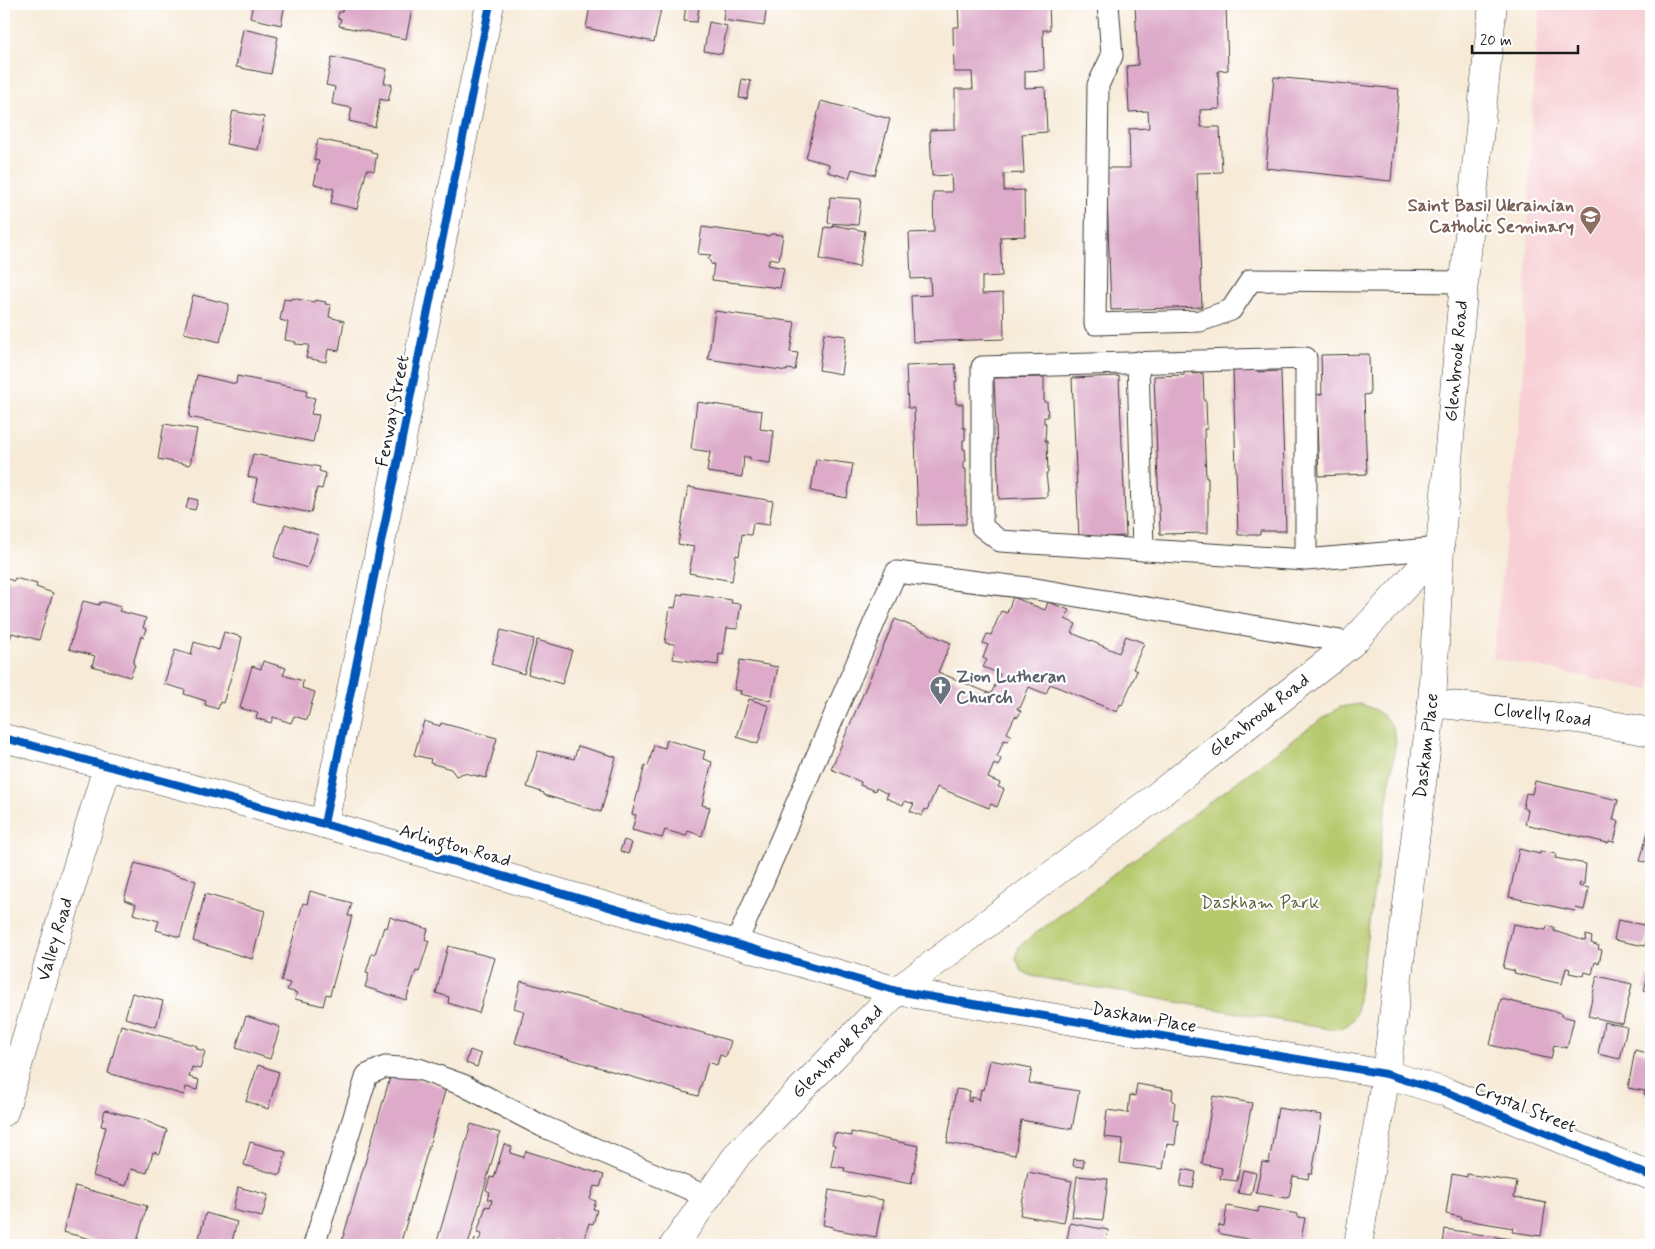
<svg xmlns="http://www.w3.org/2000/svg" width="1655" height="1249" font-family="Mynerve,sans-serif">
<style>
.built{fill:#f7cfd4}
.green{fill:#b6c96c;stroke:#697244}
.building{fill:#ddabc9}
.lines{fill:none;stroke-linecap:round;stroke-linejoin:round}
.lane-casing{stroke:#3d3b38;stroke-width:23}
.street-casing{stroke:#3d3b38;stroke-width:29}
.secondary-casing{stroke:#3d3b38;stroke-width:29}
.lane{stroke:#fff;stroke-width:21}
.street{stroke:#fff;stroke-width:28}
.secondary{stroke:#fff;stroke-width:28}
.cycleway-casing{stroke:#fff;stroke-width:11}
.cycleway{stroke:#0057b8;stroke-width:8}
.labels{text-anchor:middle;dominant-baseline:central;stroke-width:4.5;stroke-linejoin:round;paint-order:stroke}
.education-label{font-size:18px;font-weight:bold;fill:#785e54;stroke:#fff;text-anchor:end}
.street-label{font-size:18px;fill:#1c1c1c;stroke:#fff}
.worship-label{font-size:18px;font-weight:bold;fill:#5b616d;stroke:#fff;text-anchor:start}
.park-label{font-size:18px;fill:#5a613c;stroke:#fff}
</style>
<rect width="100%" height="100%" fill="#fff"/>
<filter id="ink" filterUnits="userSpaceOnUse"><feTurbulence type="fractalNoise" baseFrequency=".02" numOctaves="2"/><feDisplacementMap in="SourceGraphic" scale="10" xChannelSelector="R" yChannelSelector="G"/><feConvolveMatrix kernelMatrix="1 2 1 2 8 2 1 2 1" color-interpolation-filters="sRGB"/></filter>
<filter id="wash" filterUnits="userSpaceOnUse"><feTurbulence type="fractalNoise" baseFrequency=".0096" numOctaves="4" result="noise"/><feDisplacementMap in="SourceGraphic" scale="20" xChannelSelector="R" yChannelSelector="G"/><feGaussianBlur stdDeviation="1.12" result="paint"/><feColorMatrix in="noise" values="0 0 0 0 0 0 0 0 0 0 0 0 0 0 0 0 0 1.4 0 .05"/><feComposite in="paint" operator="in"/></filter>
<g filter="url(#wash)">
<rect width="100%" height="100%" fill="#f7ebd8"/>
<path class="built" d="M1540 4H1651V690L1493 658 1523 383 1533 87Z"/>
<path class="green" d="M1359 704C1377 708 1394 720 1396 740L1356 1013C1351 1027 1342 1029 1328 1029L1031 976 1022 971 1016 959 1019 946 1303 732 1340 707Z"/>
<g id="blocks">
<g class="building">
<path d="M253 4H285L281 25 250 18Z"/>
<path d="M343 4 353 5 354 4H413L406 39 339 26 341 19 337 18 339 12H342Z"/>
<path d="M582 4H662L654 42 586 28 590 6Z"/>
<path d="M686 4 699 6 697 22 684 21Z"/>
<path d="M725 4 767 5 764 26 723 20Z"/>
<path d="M958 4H1049L1050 30H1043L1044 70 1025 71V88L1045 87 1047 132 1022 134 1024 173 1004 174V191L1024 190 1025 236 1000 237 1002 276 982 277V294L1003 293 1004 339 913 342 911 296 931 295 930 278 911 279 909 233 934 232 933 192H952L951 175 932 176 930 130 955 129V89H973L972 72H954L953 27H959Z"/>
<path d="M1135 4H1226L1228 70 1218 71 1220 109 1200 110 1201 127H1220L1222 172 1197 173 1202 307 1111 310 1106 168H1130L1129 129 1149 128 1148 111 1129 112 1127 66 1138 65Z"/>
<path d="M709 22 727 26 722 54 704 51Z"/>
<path d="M243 29 278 37 271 74 236 67Z"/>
<path d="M332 57 387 69 384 83 392 84 388 101 380 99 375 127 349 121 352 108 332 104 335 87 326 85Z"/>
<path d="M1274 77 1399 89 1391 181 1266 168Z"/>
<path d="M742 79 751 81 747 99 739 98Z"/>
<path d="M821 101 890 119 875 175 852 169 849 178 828 172 829 164 806 158Z"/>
<path d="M233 111 264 117 258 150 226 144Z"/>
<path d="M318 139 371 150V152L377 153 374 171 367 169 357 209 331 203 334 189 314 184 319 161 314 160Z"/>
<path d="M830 197 861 199 858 225 828 223Z"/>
<path d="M833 225 865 231 859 267 820 259 825 227 832 228Z"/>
<path d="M702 227 768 236 772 234 783 235 779 260 770 258 768 265 784 268 780 288 712 280 714 263 712 265 708 258 711 255 698 254Z"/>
<path d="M193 295 229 304 220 342 184 333Z"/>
<path d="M291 298 314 302 315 300 326 302 325 304 331 305 329 317 344 321 339 351 328 349 326 362 306 358 309 345 295 344 296 342 285 340 288 322 280 320 284 299 291 300Z"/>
<path d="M715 311 795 322 790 352 798 353 795 370 787 369V371L708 359Z"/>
<path d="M824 333 846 336 841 374 819 370Z"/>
<path d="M1369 354 1370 394 1364 395 1367 474 1319 476 1316 395 1322 394 1321 355Z"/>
<path d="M955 364 957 381H955L956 404H963V428H965V440H963V449H965L966 461H964V469H966V506H967V518H966V524L918 525 914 408H908L906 366Z"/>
<path d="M1258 369V372L1281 371 1286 531H1260V535H1238L1233 370Z"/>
<path d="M1192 371V374L1203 373 1204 401H1206L1207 429H1204L1206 478H1208V533L1160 534 1154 376 1184 375V372Z"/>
<path d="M197 375 236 384 237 376 307 390 306 396 315 398 311 414 319 415 313 442 189 417Z"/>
<path d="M1119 376 1126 536 1079 538 1072 378Z"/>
<path d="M1044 377V402H1047L1048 417H1044V423H1046L1045 441H1047L1048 473H1046L1048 491H1047V497L999 499 994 378Z"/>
<path d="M697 402 762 411 760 429 774 431 770 463 750 460V457H744L742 477 707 472 710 452 691 449Z"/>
<path d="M164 424 197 429 190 465 158 459Z"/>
<path d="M253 454 320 467 319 471 326 473 322 489 317 488 311 513 253 501 257 479 248 477Z"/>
<path d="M816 459 853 464 847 498 811 491Z"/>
<path d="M688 487 773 501 769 525 753 523 751 535 742 534 739 556 736 555 732 581 689 573 694 547 678 544Z"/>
<path d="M189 498 198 500 195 510 186 508Z"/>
<path d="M285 524 318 535 307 568 274 557Z"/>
<path d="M4 578 14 581 15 578 37 584 36 587 53 593 39 640 12 633 9 642 4 640Z"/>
<path d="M683 593 732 600 731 603 741 604 737 629 727 628 723 655 719 654 718 665 673 659 675 644 665 643 670 607 675 608 678 594 683 595Z"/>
<path d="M1013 597 1045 610 1048 602 1069 610 1065 619 1076 624 1072 633 1119 653 1126 636 1144 643 1133 669 1137 671 1122 705 1120 704 1117 712 1050 684 1046 694 1029 687 1020 708 1018 707 1017 709 1021 711 1018 717 1015 716 1007 733 1011 735 1008 741 1004 740 997 757 1001 759 998 766 994 764 988 778 1000 783 998 787 1004 789 997 807 991 804 989 808 937 787 927 810 925 809 922 816 910 811 914 804 905 801 903 805 886 798 888 794 876 788 875 791 860 785 861 782 831 769 895 619 951 643 938 672 991 694 1000 674 983 667 987 660 983 658 988 645 983 643 987 634 991 635 1001 611 1007 613Z"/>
<path d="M83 601 99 605V603L103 602 121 607 119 611 146 618 143 628 147 629 144 637 141 636 133 664 135 665 130 677 92 666 95 656 69 649Z"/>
<path d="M501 630 534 639 524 674 491 664Z"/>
<path d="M224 632 242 637 238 655 223 703 220 702 218 709 205 705 206 701 184 694 185 690 164 684 175 650 191 655 194 642 219 650Z"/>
<path d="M537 640 572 650 562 684 528 674Z"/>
<path d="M740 660 778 667 771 701 740 694 741 691 734 690Z"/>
<path d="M263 661 286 668 283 675 303 681 302 688 315 692 307 720 294 716 291 723 273 717 271 723 256 718 258 713 240 708 252 666 261 669Z"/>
<path d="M749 699 769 706 758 744 737 737Z"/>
<path d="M424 721 440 726 441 723 497 738 486 778 464 773 456 776 451 769 430 763 431 759 414 755Z"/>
<path d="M667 740 705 751 703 759 712 762 702 805 710 807 702 836 688 831 686 836 665 830 662 838 632 830 636 815 632 814 645 765 648 766 654 745 665 748Z"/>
<path d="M578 746 616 757 601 812 544 795V793L527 787 538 751 574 759Z"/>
<path d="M1535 781 1618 800 1613 820 1619 821 1614 842 1609 841 1608 843 1525 824 1528 810 1523 808 1526 793 1532 794Z"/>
<path d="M1648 831 1651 832V863L1640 861Z"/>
<path d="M624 840 632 843 628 854 620 851Z"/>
<path d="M1519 849 1540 854V851L1556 854 1555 858 1586 864 1584 884 1580 883 1579 886 1589 888 1584 910 1576 908 1575 911 1509 897Z"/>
<path d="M135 863 196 881 180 937 156 930 159 921 133 914 136 904 124 900Z"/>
<path d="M310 891 352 903 348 916H352L330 995 326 994 323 1006 295 999 297 993 287 990 290 983 281 981 303 903 307 904Z"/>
<path d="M205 894 265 911 252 959 193 941Z"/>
<path d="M390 917 428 929 425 939 429 941 419 972 416 971 406 1000 365 987 369 974 366 973 372 953 375 954 384 927 387 928Z"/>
<path d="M1618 920 1649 926 1645 946 1614 940Z"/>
<path d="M1513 924 1546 930 1547 926 1554 927V931L1585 941 1586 935 1592 937 1591 943 1599 946 1598 949 1602 950 1599 963 1595 962 1592 974 1585 972 1584 976 1569 973 1570 969 1566 968 1562 984 1514 973 1515 971 1503 968Z"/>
<path d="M448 946 495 958 479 1013 448 1003 449 997 436 993Z"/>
<path d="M1597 976 1632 984 1623 1024 1588 1016Z"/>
<path d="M1648 976H1651V993L1644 990Z"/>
<path d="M521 981 731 1041 726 1057 720 1055 717 1065 708 1062 698 1096 515 1043 524 1011 514 1008Z"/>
<path d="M132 993 163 1001 156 1027 125 1018Z"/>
<path d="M1501 999 1561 1013V1016L1574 1019 1567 1048 1554 1045 1551 1059 1490 1045Z"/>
<path d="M246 1016 280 1027 270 1059 236 1048Z"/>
<path d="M1604 1022 1627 1027 1620 1059 1598 1054Z"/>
<path d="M121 1025 197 1046V1049L205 1051 200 1069 192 1067 189 1077 199 1080 197 1090 186 1087 184 1095 108 1073Z"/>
<path d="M470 1050 481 1054 477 1067 466 1063Z"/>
<path d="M1635 1050 1651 1054V1100L1648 1099V1095L1644 1094 1645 1091 1628 1088Z"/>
<path d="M990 1060 1032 1068 1029 1083 1079 1091 1072 1129 1021 1120 1015 1155 947 1143 956 1089 970 1091 968 1101 971 1102V1097L979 1099V1101L981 1089 984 1090Z"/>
<path d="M258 1065 279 1072 268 1109 246 1101Z"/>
<path d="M392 1071 446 1088 400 1245H346L341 1244Z"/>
<path d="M1137 1084 1173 1090 1172 1101 1175 1102 1173 1119 1178 1120 1175 1145 1167 1144 1163 1169 1120 1163 1123 1139 1104 1137 1107 1110 1128 1113 1130 1095 1135 1096Z"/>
<path d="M1213 1096 1252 1103 1237 1181 1220 1179 1222 1168 1202 1164Z"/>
<path d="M1278 1108 1322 1115 1312 1174H1309L1308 1179 1293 1176 1289 1197 1286 1198 1256 1193 1262 1162 1269 1163Z"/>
<path d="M105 1110 148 1121V1122L167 1130 160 1154 153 1152 147 1173 131 1169 126 1186 93 1176 106 1127 101 1126Z"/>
<path d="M471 1124 500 1133 468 1245H436Z"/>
<path d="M851 1132 919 1146 911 1184 844 1171 845 1168 831 1166 835 1145 832 1144 835 1133 851 1136Z"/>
<path d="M250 1142 286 1152 280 1175 244 1165Z"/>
<path d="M504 1144 512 1147 510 1153 523 1157 526 1151 604 1175 600 1187 594 1186 590 1199 596 1201 593 1209 597 1210 593 1224 589 1223 582 1245H575L555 1239 553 1245H473L475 1239 479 1240 482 1234 477 1233 486 1206 490 1207 492 1200 487 1199 490 1192 486 1190 490 1177 494 1178Z"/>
<path d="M1074 1159 1084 1160 1083 1167 1073 1166Z"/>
<path d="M1183 1169 1196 1172 1193 1188 1180 1186Z"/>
<path d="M1243 1170 1256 1173 1251 1195 1238 1193Z"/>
<path d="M1028 1172 1072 1181 1064 1223 1020 1215Z"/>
<path d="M1452 1174 1467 1177V1174L1517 1182 1514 1197 1546 1203 1541 1236 1512 1232 1513 1228 1460 1219 1461 1217 1446 1214Z"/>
<path d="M1077 1176 1108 1179 1103 1220 1072 1217Z"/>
<path d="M75 1186 147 1206 136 1245H115L63 1232Z"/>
<path d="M238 1187 268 1195 262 1217 233 1210Z"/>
<path d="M829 1190 883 1200 876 1237 833 1229V1227L823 1225Z"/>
<path d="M1227 1206 1258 1212 1259 1207 1298 1214 1297 1217 1305 1218 1300 1245H1265L1251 1243 1252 1240 1222 1234 1218 1232 1219 1225 1224 1226Z"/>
<path d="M206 1213 237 1222 231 1245H197Z"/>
<path d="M1070 1223 1108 1230 1105 1245H1066Z"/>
<path d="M1445 1229 1510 1239 1509 1245H1443Z"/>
<path d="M755 1242 767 1244V1245H753Z"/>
</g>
</g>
</g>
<g filter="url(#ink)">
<use href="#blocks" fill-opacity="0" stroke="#3d3b38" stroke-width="1"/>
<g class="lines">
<defs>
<g id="lane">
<path d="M1108 4 1112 56 1098 85 1095 324 1200 321 1231 310 1251 280 1464 282"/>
<path d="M1138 362 1143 550"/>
<path d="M1306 560V358L982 367V527L1000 541 1306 560 1440 548"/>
<path d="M736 944 896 572 1036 589 1352 643"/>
<path d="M314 1245 367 1075 385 1067 419 1069 463 1085 542 1126 708 1197"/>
</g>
<g id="street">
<path id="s1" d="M1432 703 1578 719 1651 732"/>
<path d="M324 824 490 4"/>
<path id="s2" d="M4 1112 107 767"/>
</g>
<g id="secondary">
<path d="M4 738 324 824 897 991 1386 1074 1448 1093 1651 1176"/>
<path id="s3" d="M674 1245 738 1154 897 991 1153 799 1352 643 1440 548"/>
<path id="s4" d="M1358 1245 1386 1074 1432 703 1440 548 1464 282 1493 4"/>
</g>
</defs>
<use href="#lane" class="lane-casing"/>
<use href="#street" class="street-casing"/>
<use href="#secondary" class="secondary-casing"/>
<use href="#lane" class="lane"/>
<use href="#street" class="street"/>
<use href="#secondary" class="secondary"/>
<defs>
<g id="cycleway">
<path d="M4 738 324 824 897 991 1386 1074 1448 1093 1651 1176"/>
<path d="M324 824 490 4"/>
</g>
</defs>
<use href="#cycleway" class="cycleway-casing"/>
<use href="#cycleway" class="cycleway"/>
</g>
</g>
<defs>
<symbol id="university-pin" viewBox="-11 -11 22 30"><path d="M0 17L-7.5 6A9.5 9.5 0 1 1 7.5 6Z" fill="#8d6e63" stroke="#fff"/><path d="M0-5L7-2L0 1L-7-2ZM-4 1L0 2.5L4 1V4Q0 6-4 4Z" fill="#fff"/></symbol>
<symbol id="church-pin" viewBox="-11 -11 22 30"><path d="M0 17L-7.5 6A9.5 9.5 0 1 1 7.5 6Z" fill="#6b7280" stroke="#fff"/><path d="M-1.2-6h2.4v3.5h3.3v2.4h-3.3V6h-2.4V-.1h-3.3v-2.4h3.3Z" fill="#fff"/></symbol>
</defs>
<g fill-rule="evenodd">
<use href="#university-pin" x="1578" y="204" width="25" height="34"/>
<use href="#church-pin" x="928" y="674" width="25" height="34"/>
</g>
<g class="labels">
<g class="education-label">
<text x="1574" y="206">Saint Basil Ukrainian<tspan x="1574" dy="21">Catholic Seminary</tspan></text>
</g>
<g class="street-label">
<text stroke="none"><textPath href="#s4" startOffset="890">Glenbrook Road</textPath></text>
<text transform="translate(393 411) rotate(-79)">Fenway Street</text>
<text stroke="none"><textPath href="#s3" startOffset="794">Glenbrook Road</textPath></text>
<text stroke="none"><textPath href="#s1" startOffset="111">Clovelly Road</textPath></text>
<text stroke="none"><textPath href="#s4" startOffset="504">Daskam Place</textPath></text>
<text transform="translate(455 846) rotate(16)">Arlington Road</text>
<text stroke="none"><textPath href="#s2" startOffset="180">Valley Road</textPath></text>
<text transform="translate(1144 1018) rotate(10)">Daskam Place</text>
<text stroke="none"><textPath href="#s3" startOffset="254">Glenbrook Road</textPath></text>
<text transform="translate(1525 1108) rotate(22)">Crystal Street</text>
</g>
<g class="worship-label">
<text x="956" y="677">Zion Lutheran<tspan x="956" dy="21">Church</tspan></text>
</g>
<g class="park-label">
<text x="1260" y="903">Daskham Park</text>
</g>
</g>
<rect width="1655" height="1249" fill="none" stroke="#fff" stroke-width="20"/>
<path d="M1472 45v8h106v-8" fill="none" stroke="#1c1c1c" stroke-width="2.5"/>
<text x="1480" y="45" font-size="15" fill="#1c1c1c" stroke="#ffffff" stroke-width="4" paint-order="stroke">20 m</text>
</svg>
